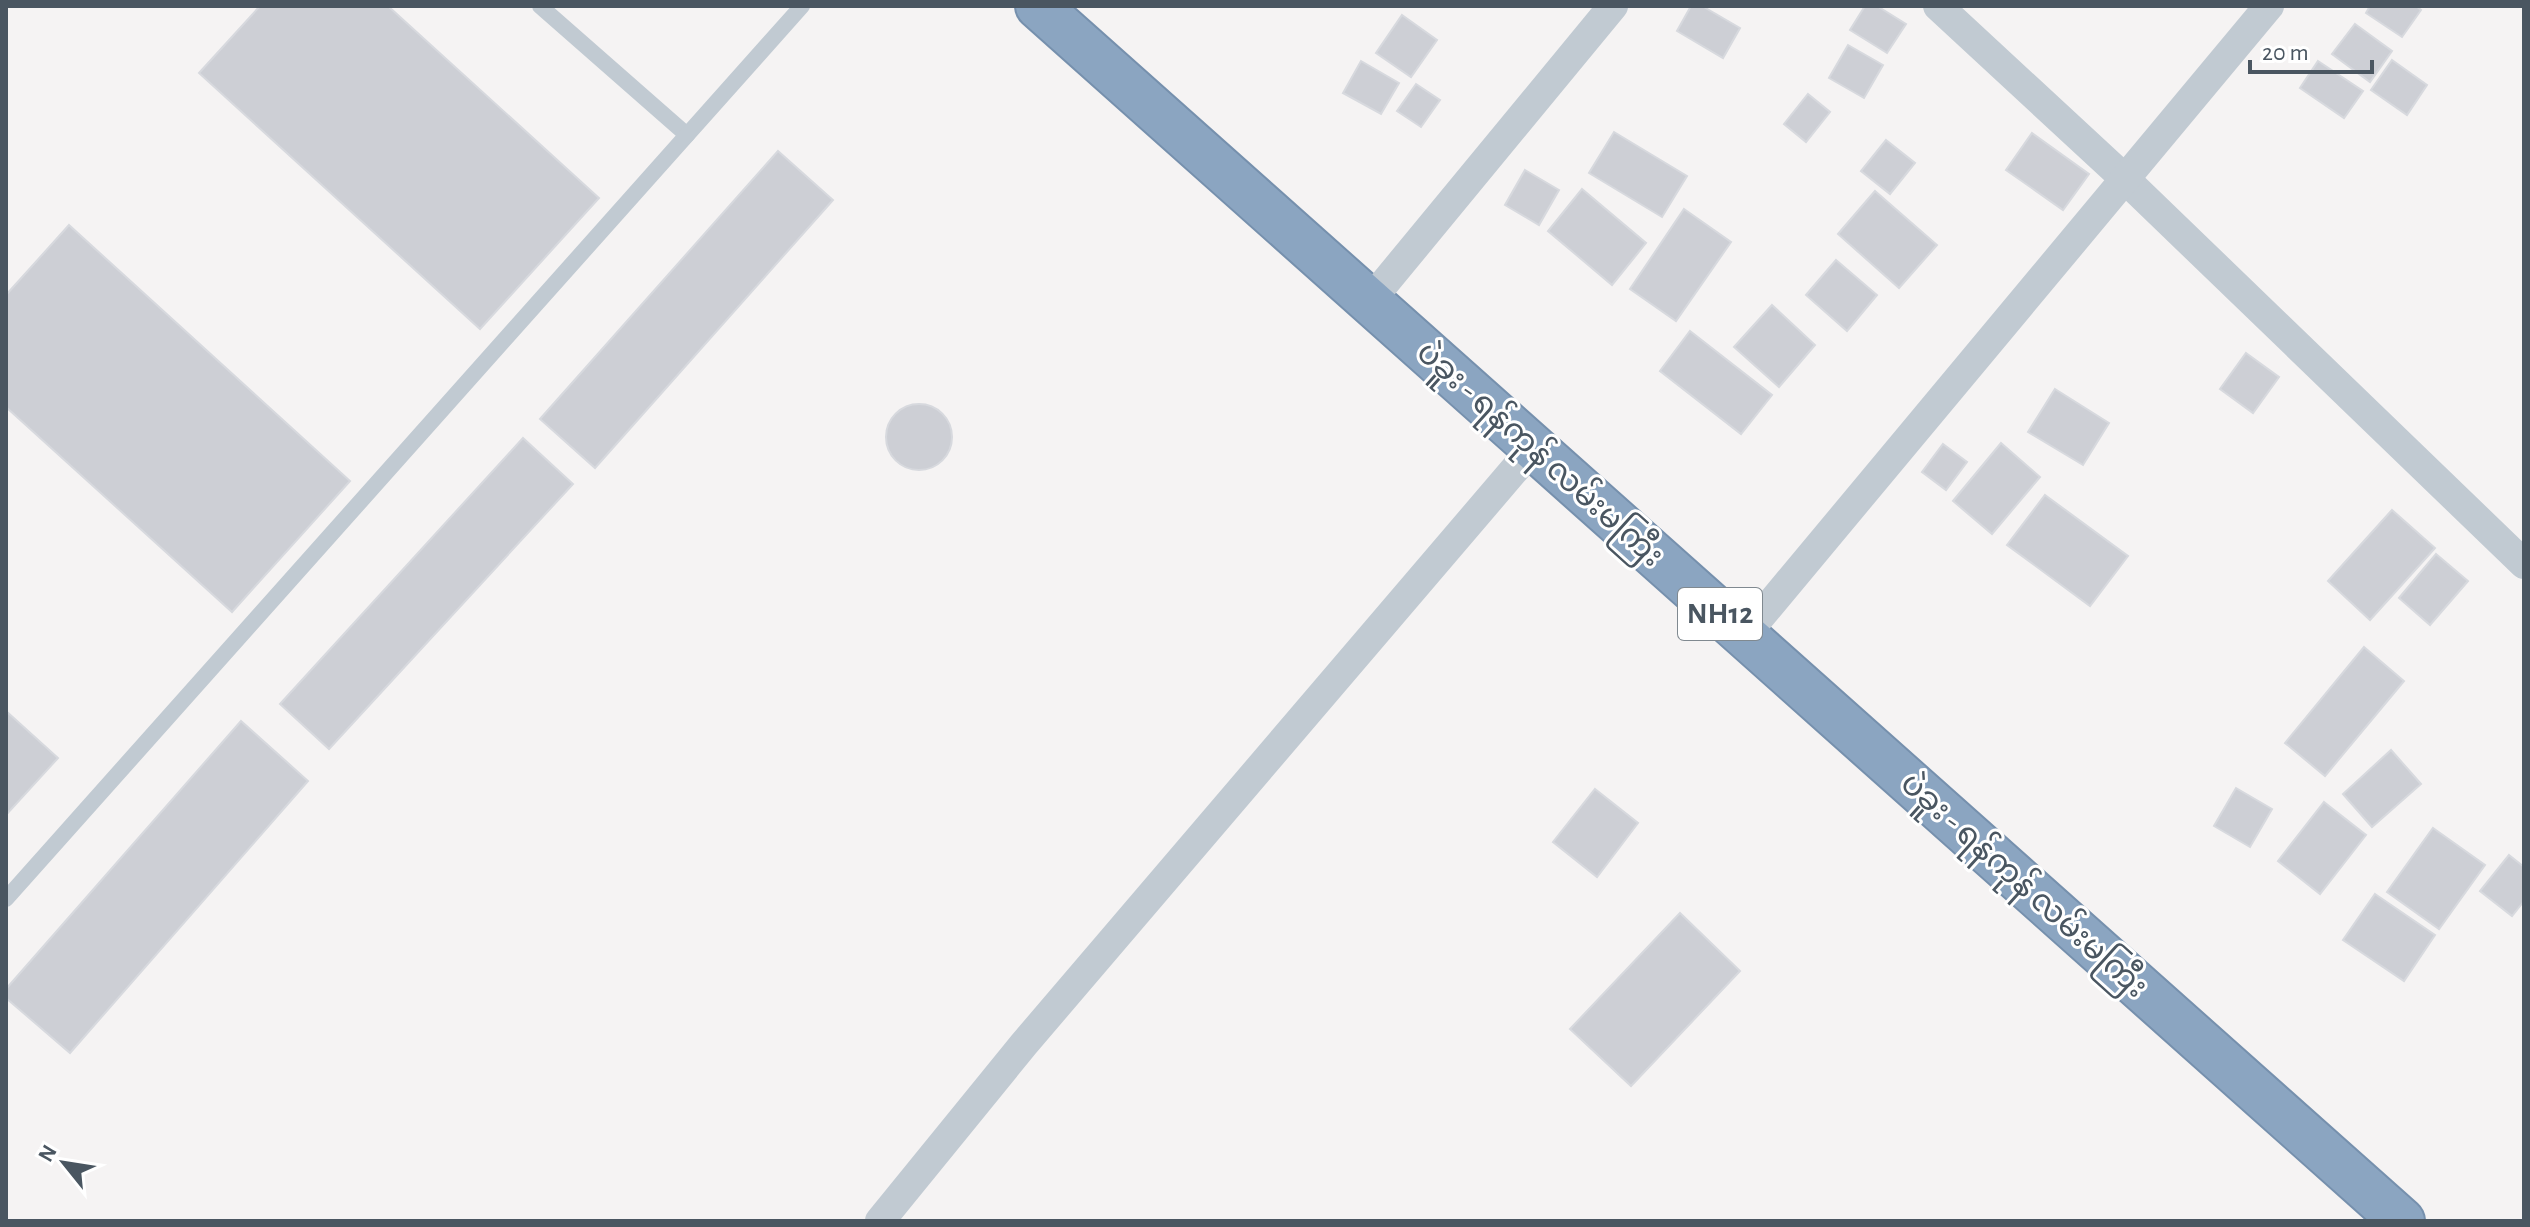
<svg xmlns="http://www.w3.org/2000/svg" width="2530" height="1227" font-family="'Alegreya Sans','Noto Sans Myanmar',sans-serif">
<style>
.building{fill:#cdcfd5;stroke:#d7d9de;stroke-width:2}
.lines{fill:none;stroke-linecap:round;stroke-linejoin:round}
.highway-casing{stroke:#7690ad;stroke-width:48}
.lane{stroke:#c1cad2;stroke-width:16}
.street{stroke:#c1cad2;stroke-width:30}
.highway{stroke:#8ba5c1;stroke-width:44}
.labels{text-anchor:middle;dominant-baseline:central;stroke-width:6;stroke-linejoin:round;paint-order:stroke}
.shield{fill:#fff;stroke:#808990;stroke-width:2}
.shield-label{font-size:30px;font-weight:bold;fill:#4a5661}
.street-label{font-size:32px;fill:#4a5661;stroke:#fff}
</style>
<rect width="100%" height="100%" fill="#f5f3f3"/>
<g class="building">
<path d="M260 6H388L599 198 480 329 199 73Z"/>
<path d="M1691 6H1702L1740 28 1723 58 1677 31Z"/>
<path d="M1865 6H1877L1906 24 1887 53 1850 30Z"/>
<path d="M2370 6H2416L2421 10 2402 37 2366 13Z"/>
<path d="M1402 15 1437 40 1411 77 1376 53Z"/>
<path d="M2355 24 2392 51 2370 82 2332 54Z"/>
<path d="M1848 45 1883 65 1864 98 1829 78Z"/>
<path d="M2392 60 2427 85 2407 115 2371 90Z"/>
<path d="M1361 61 1399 83 1381 114 1343 93Z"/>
<path d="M2318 61 2363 91 2344 118 2300 88Z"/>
<path d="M1416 84 1440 100 1421 127 1397 111Z"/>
<path d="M1808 94 1830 112 1806 142 1784 124Z"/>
<path d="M1614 132 1687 176 1662 217 1589 173Z"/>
<path d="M2032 133 2089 174 2063 210 2006 170Z"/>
<path d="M1886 140 1915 163 1890 194 1861 171Z"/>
<path d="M778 151 833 200 595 468 540 419Z"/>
<path d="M1525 170 1559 190 1539 225 1505 205Z"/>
<path d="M1582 189 1646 243 1612 285 1548 231Z"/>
<path d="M1875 191 1937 245 1899 288 1838 234Z"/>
<path d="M1684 209 1731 242 1676 321 1630 289Z"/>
<path d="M69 225 350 481 232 612 6 407V295Z"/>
<path d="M1836 260 1877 295 1847 331 1806 295Z"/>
<path d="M1772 305 1815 345 1779 387 1734 347Z"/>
<path d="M1690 331 1772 395 1741 434 1660 371Z"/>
<path d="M2246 353 2279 377 2253 413 2220 389Z"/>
<path d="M2055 389 2109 423 2083 465 2028 432Z"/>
<circle cx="919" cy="437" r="33"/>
<path d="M523 438 573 484 329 749 280 704Z"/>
<path d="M2001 443 2040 477 1992 534 1953 501Z"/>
<path d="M1943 444 1967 462 1946 490 1922 472Z"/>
<path d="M2045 495 2128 556 2090 606 2007 545Z"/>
<path d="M2392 510 2435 548 2370 620 2328 581Z"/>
<path d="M2436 554 2468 581 2430 625 2399 598Z"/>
<path d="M2364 647 2404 681 2325 776 2285 743Z"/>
<path d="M6 711 58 758 6 815Z"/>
<path d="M241 721 308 781 70 1053 6 998V989Z"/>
<path d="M2391 750 2421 784 2372 827 2343 794Z"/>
<path d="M2236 788 2272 809 2250 847 2214 826Z"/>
<path d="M1595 789 1638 823 1597 877 1553 842Z"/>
<path d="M2324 802 2366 835 2320 894 2278 861Z"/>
<path d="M2433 828 2485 865 2439 929 2387 892Z"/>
<path d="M2509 855 2524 867V901L2512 916 2480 891Z"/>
<path d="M2375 894 2435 935 2404 981 2343 940Z"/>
<path d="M1680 913 1740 971 1631 1086 1570 1029Z"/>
</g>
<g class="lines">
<defs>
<path id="highway" d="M1038 6 2402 1221"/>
</defs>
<use href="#highway" class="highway-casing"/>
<g class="lane">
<path d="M540 6 687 135"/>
<path d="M6 899 802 6"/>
</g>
<g class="street">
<path d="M1938 6 2125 179 2524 564"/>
<path d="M1369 302 1613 6"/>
<path d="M1744 636 2269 6"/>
<path d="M880 1221 1024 1044 1533 448"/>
</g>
<use href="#highway" class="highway"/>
</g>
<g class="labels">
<rect class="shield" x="1678" y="588" width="84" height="52" rx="6"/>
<g class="shield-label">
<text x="1720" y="614">NH12</text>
</g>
<g class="street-label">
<text transform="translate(1540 454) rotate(42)">ပဲခူး - ရန်ကုန် လမ်းမကြီး</text>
<text transform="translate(2024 885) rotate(42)">ပဲခူး - ရန်ကုန် လမ်းမကြီး</text>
</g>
</g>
<rect width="2530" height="1227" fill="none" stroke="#4a5661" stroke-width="16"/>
<g transform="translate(64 1163) rotate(300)" stroke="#ffffff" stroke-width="6" paint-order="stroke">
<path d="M0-6L14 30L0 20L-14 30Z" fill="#4a5661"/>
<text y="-12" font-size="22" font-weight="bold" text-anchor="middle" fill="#4a5661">N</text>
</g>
<path d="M2250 60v12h122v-12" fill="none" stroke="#4a5661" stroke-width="4"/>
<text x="2262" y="60" font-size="24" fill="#4a5661" stroke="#ffffff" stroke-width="6" paint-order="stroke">20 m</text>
</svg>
